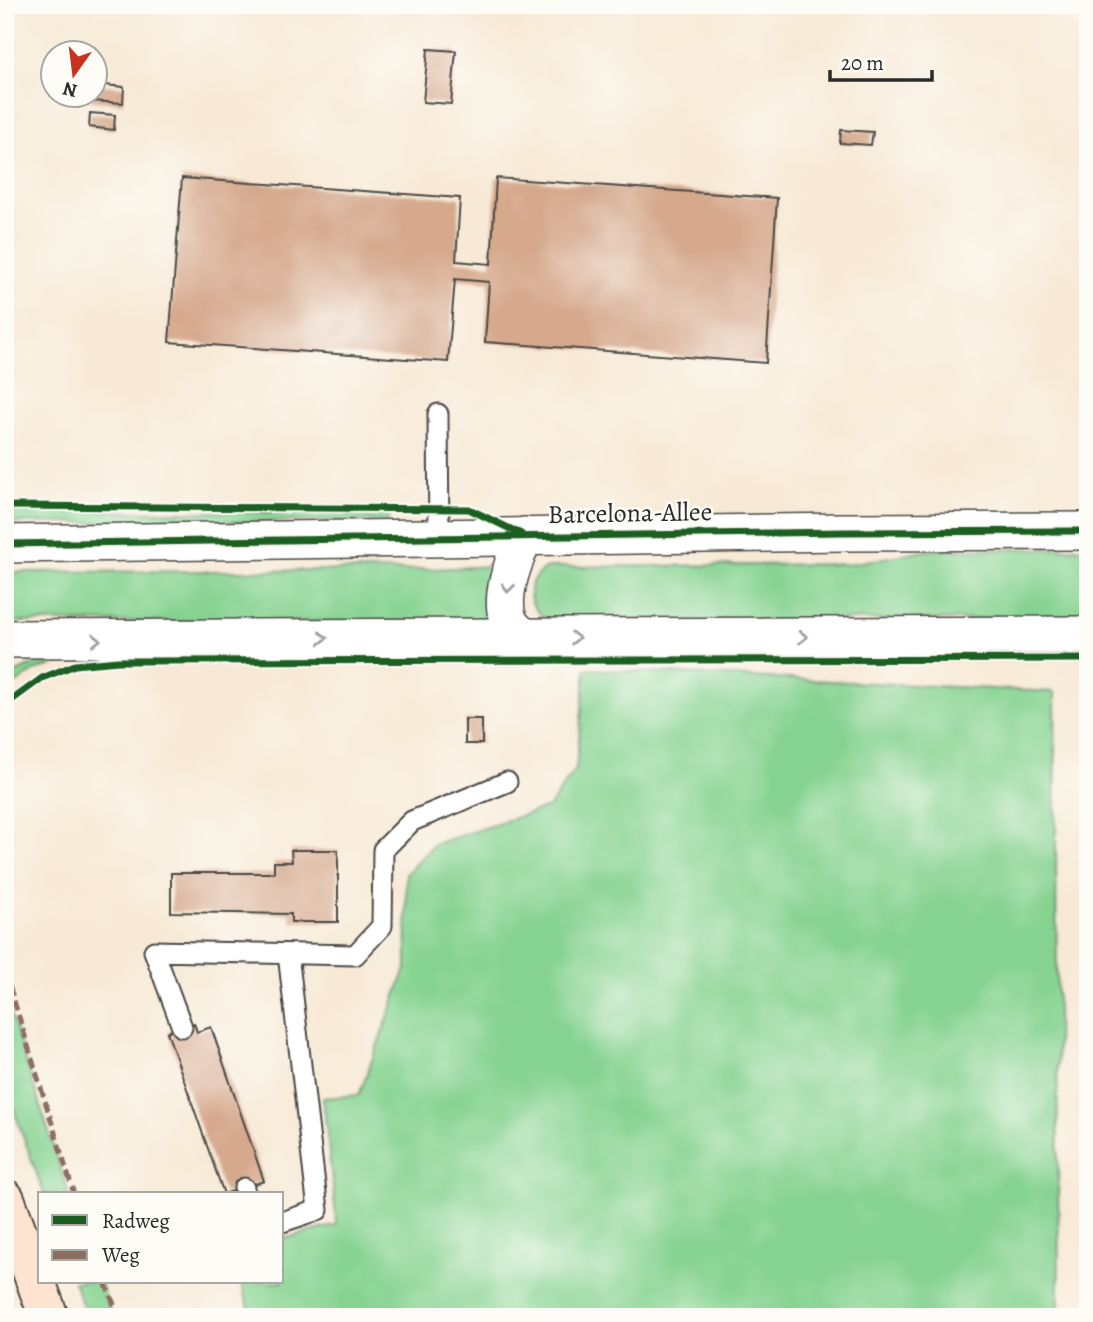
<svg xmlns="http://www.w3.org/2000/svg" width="1093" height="1322" font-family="Alegreya,serif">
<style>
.green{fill:#86d391;stroke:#587f5e;stroke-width:2}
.building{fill:#d6a98d}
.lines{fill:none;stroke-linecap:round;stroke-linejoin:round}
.service-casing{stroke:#4a4844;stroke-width:23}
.minor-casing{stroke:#4a4844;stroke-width:40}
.secondary-casing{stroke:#4a4844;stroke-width:42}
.service{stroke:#fff;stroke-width:19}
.minor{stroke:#fff;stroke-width:37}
.secondary{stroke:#fde4d1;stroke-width:38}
.quiet{stroke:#8d6e63;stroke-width:5;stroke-dasharray:10 5;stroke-linecap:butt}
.cycleway-casing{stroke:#fdfcf7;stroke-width:11}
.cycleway{stroke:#1b5e20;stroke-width:7}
.oneway{stroke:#a0a0a0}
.labels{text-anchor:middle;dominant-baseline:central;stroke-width:5;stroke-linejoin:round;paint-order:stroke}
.street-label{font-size:26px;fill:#2b2b2b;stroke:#fdfcf7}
</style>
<rect width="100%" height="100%" fill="#fdfcf7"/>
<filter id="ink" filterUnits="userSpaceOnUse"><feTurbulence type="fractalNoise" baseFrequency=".0143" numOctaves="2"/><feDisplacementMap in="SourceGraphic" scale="14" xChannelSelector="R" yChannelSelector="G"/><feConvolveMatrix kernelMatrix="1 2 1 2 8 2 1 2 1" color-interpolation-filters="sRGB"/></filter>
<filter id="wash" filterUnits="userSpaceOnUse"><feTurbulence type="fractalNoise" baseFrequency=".00686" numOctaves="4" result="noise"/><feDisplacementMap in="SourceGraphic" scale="28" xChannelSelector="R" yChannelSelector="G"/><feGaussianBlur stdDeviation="1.57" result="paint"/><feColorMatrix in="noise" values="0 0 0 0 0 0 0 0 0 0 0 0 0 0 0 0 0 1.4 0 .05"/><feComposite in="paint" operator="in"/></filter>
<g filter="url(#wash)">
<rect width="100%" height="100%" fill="#f7e9d5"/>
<g class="green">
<path d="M5 511 389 513 388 521 5 523Z"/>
<path d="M1088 548V619L550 621C525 608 522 579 549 567L849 564 930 550Z"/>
<path d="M494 566 492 621 5 622V572L409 570Z"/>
<path d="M63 657 64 661 34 671 5 692V677L37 663Z"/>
<path d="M586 669 1055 692 1059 1317H252L241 1282H282V1239L337 1225 323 1098 359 1095 407 966 406 874 434 844 549 807 576 768Z"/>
<path d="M5 997 69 1194H44L5 1085Z"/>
<path d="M74 1282H100L112 1317H87Z"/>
</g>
<g id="blocks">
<g class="building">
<path d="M428 49 456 51 451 104 423 102Z"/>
<path d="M94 84 124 87 123 103 91 101 92 94H94Z"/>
<path d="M90 113 115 115 114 130 89 127Z"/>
<path d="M841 130 873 132 871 145 840 143Z"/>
<path d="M182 178 460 198 456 261 491 264 496 178 777 198 766 363 485 342 489 282 455 279 448 362 169 342Z"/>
<rect x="465" y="719" width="17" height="25"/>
<path d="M291 850H338V922H291V914L171 912V873H274V862H292Z"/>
<path d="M194 1023 197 1032 211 1027 264 1181 224 1194 167 1032Z"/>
</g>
</g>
</g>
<g filter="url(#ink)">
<use href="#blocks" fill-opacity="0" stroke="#4a4844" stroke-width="2"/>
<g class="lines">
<defs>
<g id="service">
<path d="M438 414 439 539"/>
<path d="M182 1027 154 951 355 955 382 926 383 850 412 821 507 782"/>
<path d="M244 1188 245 1194"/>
<path d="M282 1222 318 1210 288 954"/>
</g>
<g id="minor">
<path d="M5 544 845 532 1088 531"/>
<path d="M523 637C518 632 510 625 508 619 499 594 515 559 524 536"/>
<path d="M5 639 1088 635"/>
</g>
<path id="secondary" d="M5 1199 49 1317"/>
</defs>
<use href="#service" class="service-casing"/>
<use href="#minor" class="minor-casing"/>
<use href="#secondary" class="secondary-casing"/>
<use href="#service" class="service"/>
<use href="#minor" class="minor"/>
<use href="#secondary" class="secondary"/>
<g class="quiet">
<path d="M5 972 74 1194"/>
<path d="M105 1282 119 1317"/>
</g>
<defs>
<g id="cycleway">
<path d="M5 506 469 509 521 534"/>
<path d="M5 544 845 532 1088 531"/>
<path d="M5 705 42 678 75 665 118 661 1088 659"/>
</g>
</defs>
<use href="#cycleway" class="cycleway-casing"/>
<use href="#cycleway" class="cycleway"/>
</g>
<defs><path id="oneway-chevron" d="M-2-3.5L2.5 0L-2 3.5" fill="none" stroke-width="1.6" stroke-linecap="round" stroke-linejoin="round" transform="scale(1.75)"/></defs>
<g class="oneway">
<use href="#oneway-chevron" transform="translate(508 588) rotate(97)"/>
<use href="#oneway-chevron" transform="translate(803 637)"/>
<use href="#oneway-chevron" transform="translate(323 638)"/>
<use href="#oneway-chevron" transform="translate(575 638)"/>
<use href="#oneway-chevron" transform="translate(96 640)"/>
</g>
</g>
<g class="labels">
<g class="street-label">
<text transform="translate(630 513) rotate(-1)">Barcelona-Allee</text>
</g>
</g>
<rect width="1093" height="1322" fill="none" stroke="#fdfcf7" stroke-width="28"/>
<rect x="38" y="1192" width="245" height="91" fill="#fdfcf7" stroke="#a9a8a5" stroke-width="2"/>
<rect x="52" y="1215" width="35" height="10" fill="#1b5e20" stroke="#a9a8a5" stroke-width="2"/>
<text x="102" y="1228" font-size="21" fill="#2b2b2b">Radweg</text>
<rect x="52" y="1250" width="35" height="10" fill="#8d6e63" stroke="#a9a8a5" stroke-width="2"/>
<text x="102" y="1262" font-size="21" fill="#2b2b2b">Weg</text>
<g transform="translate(74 74) rotate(194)"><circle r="33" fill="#fdfcf7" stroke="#a9a8a5" stroke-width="2"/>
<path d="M0-5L12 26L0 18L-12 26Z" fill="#c8321e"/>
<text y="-10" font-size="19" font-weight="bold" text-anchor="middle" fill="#2b2b2b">N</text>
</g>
<path d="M830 70v10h102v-10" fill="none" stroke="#2b2b2b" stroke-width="3.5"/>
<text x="841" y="70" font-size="21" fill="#2b2b2b" stroke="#fdfcf7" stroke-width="5" paint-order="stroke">20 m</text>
</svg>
